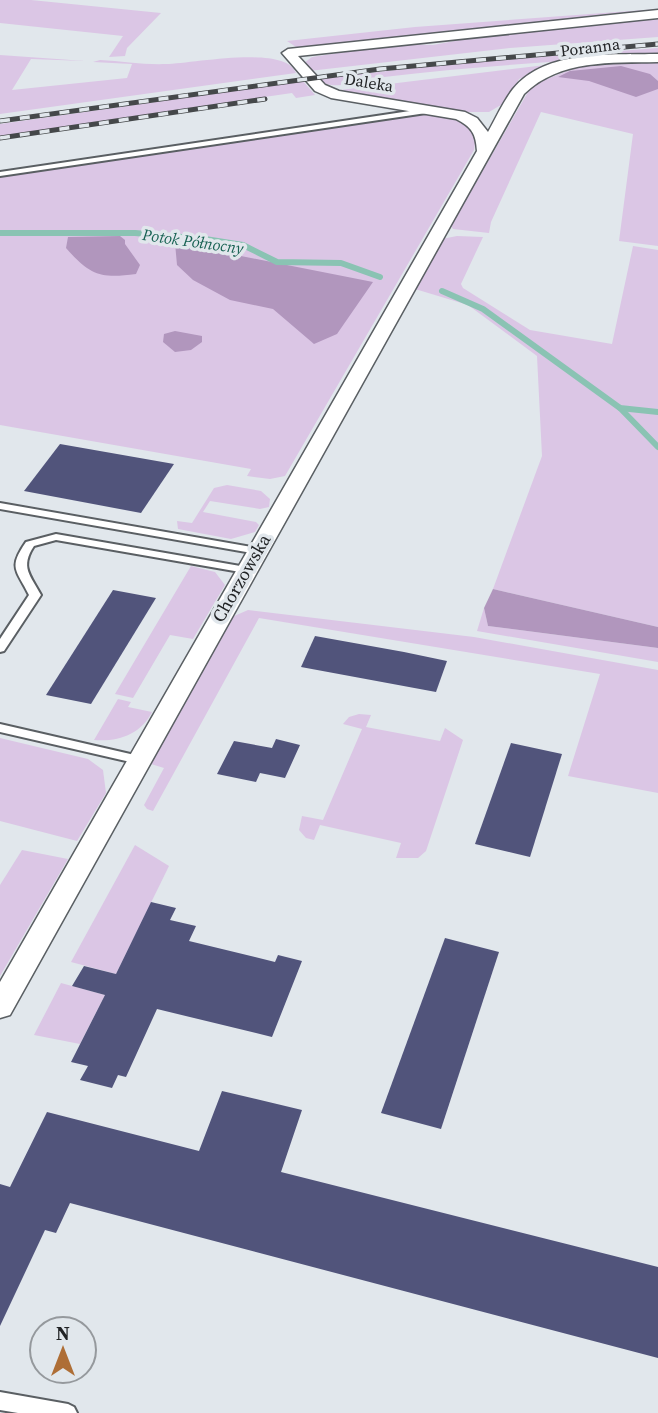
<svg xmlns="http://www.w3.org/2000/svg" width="658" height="1413" font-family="'Source Serif 4',serif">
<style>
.green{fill:#dbc6e5}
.forest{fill:#b196bd}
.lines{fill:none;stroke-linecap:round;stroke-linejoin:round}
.stream-far1{stroke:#8ac3b3;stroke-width:4.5}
.stream{stroke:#8ac3b3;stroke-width:6}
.building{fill:#51547b}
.service-casing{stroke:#5a5f63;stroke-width:4}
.minor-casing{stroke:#5a5f63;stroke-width:3}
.service{fill:#fff;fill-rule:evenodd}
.minor{fill:#fff;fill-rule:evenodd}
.rail-casing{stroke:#45484a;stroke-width:5}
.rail{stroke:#e1e7ec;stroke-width:3.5;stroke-dasharray:10;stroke-linecap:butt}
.labels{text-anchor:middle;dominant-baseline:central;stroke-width:7;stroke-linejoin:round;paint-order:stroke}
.far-street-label{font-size:16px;fill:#222426;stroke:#e1e7ec}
.far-water-label{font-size:16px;font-style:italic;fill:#186253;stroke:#e1e7ec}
.street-label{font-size:18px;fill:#222426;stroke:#e1e7ec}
</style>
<rect width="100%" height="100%" fill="#e1e7ec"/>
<g class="green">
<path d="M0 0H31L161 13 127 48 125 56 109 57 123 36 0 23Z"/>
<path d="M658 9V12L311 48 296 47 287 41 415 27Z"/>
<path d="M658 18V37L510 48 309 71 304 63 312 57 397 44 433 45 482 36Z"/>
<path d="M658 48V55C566 61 475 66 384 77 364 80 333 93 317 79L448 64Z"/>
<path d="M0 55 85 61 31 59 12 90 127 78 132 64 93 62 100 60C122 61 144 65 166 64 191 64 285 44 296 73L0 114Z"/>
<path d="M658 60V246L619 241 633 134 541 112 491 222 489 233 453 229 451 226 532 85 577 67Z"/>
<path d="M554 64 519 79 506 102 489 112H464L340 90Z"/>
<path d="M303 81 315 95 296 98 292 93 0 136V124Z"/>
<path d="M422 113C440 115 467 118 476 137L474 150 285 476 270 479 247 476 251 469 0 425V177Z"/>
<path d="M457 236 483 237 461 284 463 288 530 330 612 344 633 246 658 250V627L493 589 542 456 537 356 468 305 415 289 442 239Z"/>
<path d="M227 485 261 491 270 499 269 507 260 509 210 501 203 512 256 522 259 525 255 532 231 539 178 529 177 521 192 523 214 488Z"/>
<path d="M191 566 215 572 225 585 193 639 170 635 133 698 115 694Z"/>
<path d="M484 608 488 626 658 648V662L477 631Z"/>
<path d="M248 610 474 637 658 670V793L568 776 600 674 259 618 153 811 147 809 144 805 164 768 151 764 232 617Z"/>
<path d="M118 699 131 702 128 707 152 712C141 734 119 742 94 740Z"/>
<path d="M359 714 371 715 366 727 440 741 445 728 463 740 426 851 418 858H396L401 843 320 825 314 840 306 838 299 830 302 816 323 820 362 729 343 724 349 717Z"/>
<path d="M0 738 88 759 103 770 106 793 77 841 0 821Z"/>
<path d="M135 845 169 866 116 974 71 962Z"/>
<path d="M22 850 68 859 0 976V885Z"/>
<path d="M61 983 105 995 80 1044 34 1035Z"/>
</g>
<g class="forest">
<path d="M621 66 650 74 658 81V89L636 97 589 81 558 77 570 71Z"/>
<path d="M120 236 125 240V244L140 265 136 274C100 279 90 275 66 248L68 237Z"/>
<path d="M175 243 373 282 337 334 314 344 273 309 230 300 193 280 177 265Z"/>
<path d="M175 331 202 336V342L191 350 175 352 163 342 164 334Z"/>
<path d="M493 589 658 627V648L488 626 484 608Z"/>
</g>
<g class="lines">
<path class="stream-far1" d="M0 233H137"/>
<g class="stream">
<path d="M0 233H135L205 239 243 245 277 262 341 263 380 277"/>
<path d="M442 291 483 309 620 408 658 412"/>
<path d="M620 408 658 447"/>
</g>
</g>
<g class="building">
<path d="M60 444 174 464 141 513 24 491Z"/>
<path d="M113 590 156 598 91 704 46 695Z"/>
<path d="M315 636 404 652 447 661 436 692 301 667Z"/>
<path d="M276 739 300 745 285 778 260 773 256 782 217 774 234 741 272 748Z"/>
<path d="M511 743 562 754 530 857 475 844Z"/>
<path d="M151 902 176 908 170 920 196 926 189 941 275 962 278 955 302 961 272 1037 157 1009 126 1077 118 1075 112 1088 80 1080 88 1066 71 1062 105 995 72 986 84 966 116 974Z"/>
<path d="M445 938 499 952 441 1129 381 1113Z"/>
<path d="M222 1091 302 1110 281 1172 658 1267V1358L70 1203 56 1233 45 1230 0 1326V1184L10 1187 47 1112 199 1151Z"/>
</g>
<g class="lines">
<defs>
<g id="service">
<path d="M430 108 434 110 433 112 0 176V172Z"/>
<path d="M0 503 257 548 262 551 257 554 0 509Z"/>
<path d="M56 534 246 567 252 570 246 573 56 540 34 546C20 567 30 575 41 595L4 651 0 652V639L29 595C16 569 8 568 26 542Z"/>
<path d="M0 724 139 756 145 760 139 764 0 732Z"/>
<path d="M0 1392 68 1404 74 1407 77 1413H18L0 1410Z"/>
</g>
<path id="minor" d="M658 10V18L298 56 325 85 339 91 465 112 477 118 488 132C496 118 503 102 513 89 546 49 612 55 658 54V62C611 63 560 59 524 94L10 1015 0 1018V982L477 151C476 134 472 127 456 119L331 98 315 91 282 53 288 49Z"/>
</defs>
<use href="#service" class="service-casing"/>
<use href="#minor" class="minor-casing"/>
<use href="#service" class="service"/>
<use href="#minor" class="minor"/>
<defs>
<g id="rail">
<path d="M0 121 380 69 658 44"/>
<path d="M0 138 265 99"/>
</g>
</defs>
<use href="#rail" class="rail-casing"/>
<use href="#rail" class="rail"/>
</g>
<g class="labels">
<g class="far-street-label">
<text transform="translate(590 47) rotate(-7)">Poranna</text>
<text transform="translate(369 82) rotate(9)">Daleka</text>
</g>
<g class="far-water-label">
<text transform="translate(193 241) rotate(8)">Potok Północny</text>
</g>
<g class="street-label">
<text transform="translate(241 578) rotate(-60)">Chorzowska</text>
</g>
</g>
<g transform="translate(63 1350)"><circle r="33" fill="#e1e7ec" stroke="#95999d" stroke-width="2"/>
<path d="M0-5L12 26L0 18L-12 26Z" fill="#ae6e36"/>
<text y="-10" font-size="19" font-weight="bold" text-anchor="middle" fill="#222426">N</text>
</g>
</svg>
